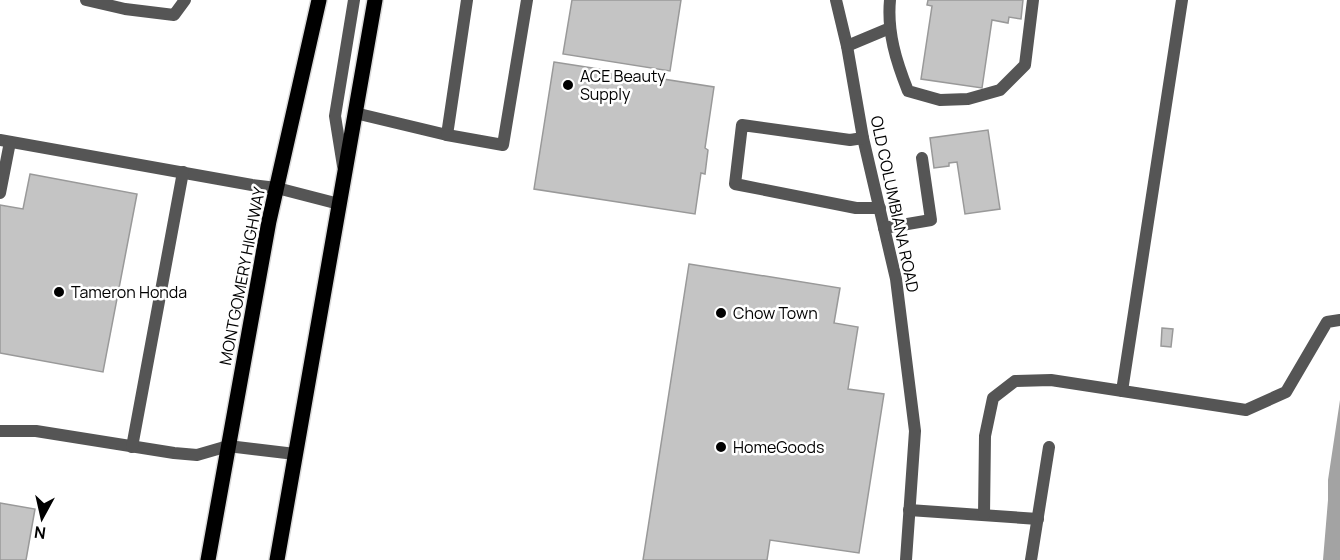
<svg xmlns="http://www.w3.org/2000/svg" width="1340" height="560" viewBox="0 0 1340 560" font-family="Manrope,sans-serif">
<style>
.water{fill:#a3a3a3}
.building{fill:#c4c4c4;stroke:#999;stroke-width:1.5}
.lines{fill:none;stroke-linecap:round;stroke-linejoin:round}
.primary-casing{stroke:#dbdbdb;stroke-width:18}
.lane{stroke:#555;stroke-width:12}
.primary{stroke:#000;stroke-width:15}
.poi-dot{fill:#000;stroke:#fff;stroke-width:2}
.labels{text-anchor:middle;stroke-width:5;stroke-linejoin:round;paint-order:stroke}
.poi-label{font-size:16px;fill:#000;stroke:#fff;text-anchor:start}
.street-label{font-size:16px;fill:#000;stroke:#fff}
</style>
<rect width="100%" height="100%" fill="#fff"/>
<path class="water" d="M1340 400V560H1323L1328 500V480Z"/>
<g class="building">
<path d="M572 0H681L670 71 563 54Z"/>
<path d="M928 0H1023L1021 19 1009 17 1008 23 992 20 982 88 921 79 932 6 927 5Z"/>
<path d="M554 62 714 87 705 148 708 150 705 174 701 173 695 214 534 189Z"/>
<path d="M988 130 1000 209 965 214 957 162 949 163V166L934 168 930 138Z"/>
<path d="M30 174 137 194 103 372 0 353V205L23 209Z"/>
<path d="M689 264 840 288 834 323 858 327 848 389 884 394 859 553 770 540 767 560H643Z"/>
<path d="M1162 328 1173 329 1171 347 1161 346Z"/>
<path d="M0 503 35 509 26 560H0Z"/>
</g>
<g class="lines">
<defs>
<g id="primary">
<path d="M208 560 269 221 319 0"/>
<path d="M277 560 375 0"/>
</g>
</defs>
<use href="#primary" class="primary-casing"/>
<g class="lane">
<path d="M86 0 125 9 174 15 185 0"/>
<path d="M836 0 847 46 863 138 896 279 915 431 906 560"/>
<path d="M890 0C887 32 896 61 908 91L940 100 968 99 1000 90 1025 65 1033 0"/>
<path d="M847 46 890 28"/>
<path d="M355 113 447 135 467 0"/>
<path d="M447 135 503 145 527 0"/>
<path d="M863 138 850 140 742 125 735 184 856 208H880"/>
<path d="M0 140 252 185 277 188 339 204"/>
<path d="M343 166 335 116 354 0"/>
<path d="M0 193 10 142"/>
<path d="M884 228 931 220 922 158"/>
<path d="M1122 391 1182 0"/>
<path d="M0 431H36L174 453 197 455 228 446 295 454"/>
<path d="M132 447 183 172"/>
<path d="M909 510 1038 519"/>
<path d="M984 515 985 436 993 398 1015 381 1051 380 1246 410 1286 392 1327 322 1340 320"/>
<path d="M1031 560 1049 447"/>
</g>
<use href="#primary" class="primary"/>
</g>
<g class="poi-dot">
<circle cx="568" cy="85" r="6"/>
<circle cx="59" cy="292" r="6"/>
<circle cx="721" cy="313" r="6"/>
<circle cx="721" cy="447" r="6"/>
</g>
<g class="labels">
<g class="poi-label">
<text x="580" y="82">ACE Beauty<tspan x="580" dy="18">Supply</tspan></text>
<text x="71" y="298">Tameron Honda</text>
<text x="733" y="319">Chow Town</text>
<text x="733" y="453">HomeGoods</text>
</g>
<g class="street-label">
<text transform="translate(895 204) rotate(78)" y="6">OLD COLUMBIANA ROAD</text>
<text transform="translate(242 276) rotate(-79)" y="6">MONTGOMERY HIGHWAY</text>
</g>
</g>
<g transform="translate(42 518) rotate(188)" stroke="#ffffff" stroke-width="4.5" paint-order="stroke">
<path d="M0-4.5L10 22L0 15L-10 22Z" fill="#000000"/>
<text y="-9" font-size="16" font-weight="bold" text-anchor="middle" fill="#000000">N</text>
</g>
</svg>
